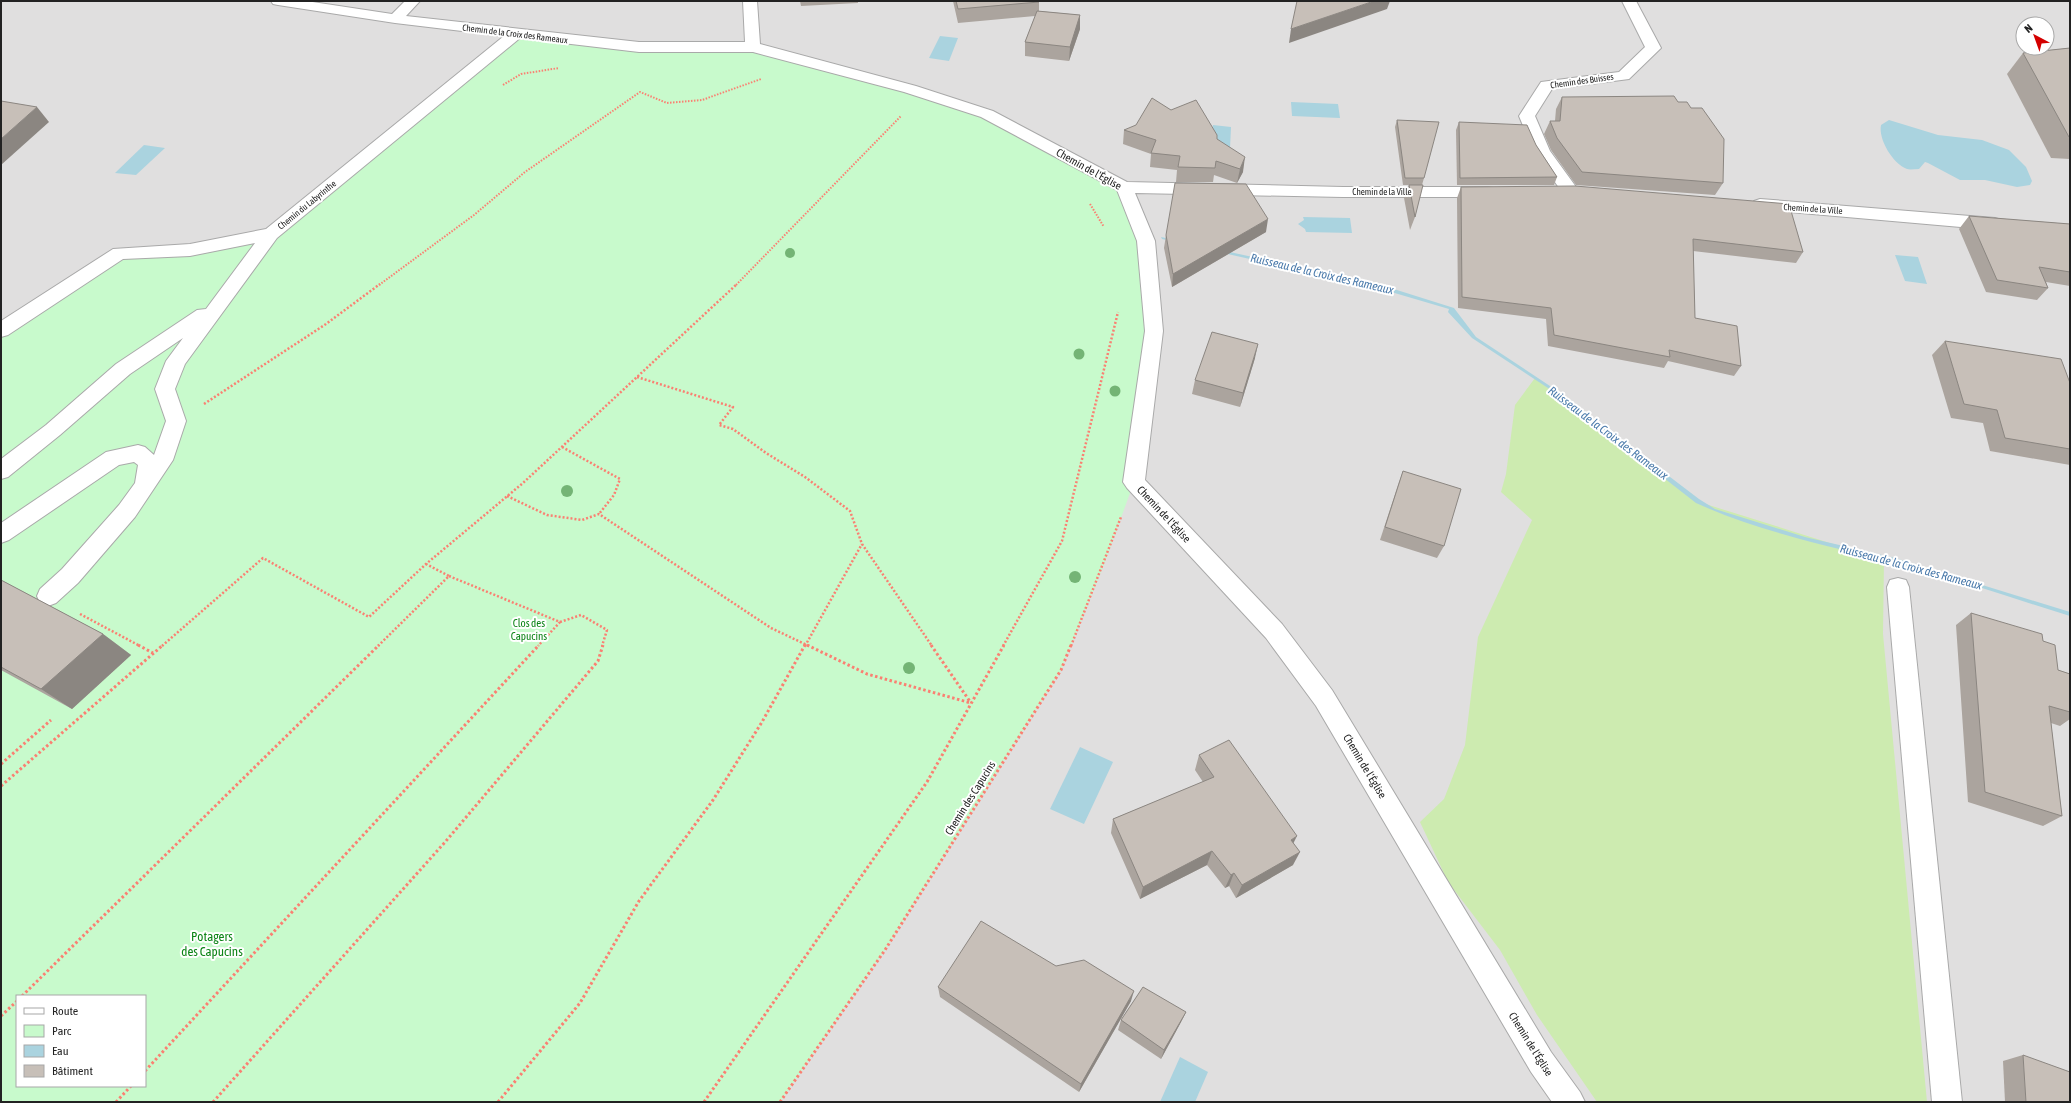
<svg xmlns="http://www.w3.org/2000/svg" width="2071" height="1103" viewBox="0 0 2071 1103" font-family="'Asap Condensed',sans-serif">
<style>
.residential{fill:#e0dfdf;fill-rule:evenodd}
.grass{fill:#cdebb0}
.park{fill:#c8facc;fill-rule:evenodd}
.water{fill:#aad3df}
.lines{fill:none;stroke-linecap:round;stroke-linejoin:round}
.minor-casing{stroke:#a9a9a9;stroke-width:2}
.path-far2{stroke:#fa8072;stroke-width:2;stroke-dasharray:1.5 1.5;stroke-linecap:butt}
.path-far1{stroke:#fa8072;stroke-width:2.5;stroke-dasharray:2 2;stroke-linecap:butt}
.path{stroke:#fa8072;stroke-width:3;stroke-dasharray:2.5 2.5;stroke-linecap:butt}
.minor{fill:#fff;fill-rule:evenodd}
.tree{fill:#74b475}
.wall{fill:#aba49e}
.shaded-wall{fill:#8b8681}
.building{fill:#c7bfb8;stroke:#8b8681}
.labels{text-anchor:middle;stroke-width:4;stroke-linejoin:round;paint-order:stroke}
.far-street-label{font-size:9px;fill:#222;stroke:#fff}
.street-label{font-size:11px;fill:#222;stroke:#fff}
.park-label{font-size:11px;fill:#0c8416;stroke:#fff}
.water-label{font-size:12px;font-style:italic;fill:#4a7aab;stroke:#fff}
.near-park-label{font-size:13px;fill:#0c8416;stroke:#fff}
</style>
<rect width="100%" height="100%" fill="#f2efe9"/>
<path class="residential" d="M1 1H2070V1102H1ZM2023 24H2047V48H2023ZM17 996H145V1086H17Z"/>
<path class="grass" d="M1535 378 1696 501 1884 560 1883 634 1927 1102H1597L1537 1015 1500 950 1448 882 1420 822 1444 799 1465 745 1478 637 1532 520 1501 492 1506 474 1515 405Z"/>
<path class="park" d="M515 35 639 47H753L987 114 1124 187 1146 241 1154 331 1134 482 1105 562 1061 670 885 950 780 1102H1V330L119 253 190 250 271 234ZM17 996H145V1086H17Z"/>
<g class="water">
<path d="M940 36 958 38 949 61 929 58Z"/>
<path d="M1291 102 1338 104 1340 118 1292 116Z"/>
<path d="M1889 120 1938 135 1982 140 2009 150 2026 167 2032 181 2030 185 2017 187 1985 180H1960L1928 163 1925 162 1919 169C1915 169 1910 170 1907 169 1893 164 1878 139 1881 125Z"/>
<path d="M1213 125 1231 127 1230 149 1209 148Z"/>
<path d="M144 145 165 148 136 175 115 173Z"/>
<path d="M1303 217 1350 218 1352 233 1306 232 1305 229 1298 224 1304 220Z"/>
<path d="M1161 237 1381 285 1454 308 1476 337 1553 388 1699 499 1715 509 1805 537 1895 558 2070 612V616C2017 600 1964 581 1911 567 1839 548 1764 534 1696 503L1551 390 1472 338 1448 312 1449 309 1381 289 1162 239Z"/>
<path d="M1895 255 1918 257 1927 284 1905 281Z"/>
<path d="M1080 747 1113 762 1084 824 1050 809Z"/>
<path d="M1180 1057 1208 1072 1195 1102H1160Z"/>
</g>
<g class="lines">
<defs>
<g id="minor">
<path d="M271 1H306L392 14 405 1H420L406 16 639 42H745L743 1H757L760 44 916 86 993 111 1127 182 1343 187H1488L1494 188 1497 192 1494 196 1488 197H1343L1135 193 1155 241 1163 331 1145 480 1282 624 1332 690 1551 1052 1580 1092 1585 1102H1552L1531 1072 1316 706 1266 638 1127 488 1123 482 1145 331 1137 241 1117 190 981 117 904 92 753 52H639L520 38 277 238 185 364 175 389 186 421 173 460 135 517 78 583 56 603 48 606 40 603 37 596 40 589 62 569 119 505 135 483 138 465 134 462 119 465 9 540 1 543V523L106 452 138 445 145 447 154 455 166 421 155 389 166 361 183 338 130 374 60 435 8 477 1 479V459L46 425 116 364 197 310 206 309 255 243 190 256 123 259 8 335 1 337V321L113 249 190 244 266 229 504 36 395 23 278 5 273 4Z"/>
<path d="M1622 1H1636L1661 48 1629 79 1552 89 1535 116 1550 151 1579 191 1576 195 1570 196 1564 195 1534 152 1519 116 1541 82 1619 72 1645 47Z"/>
<path d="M1760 199 1995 218 2001 220 2004 224 2001 228 1995 230 1754 209 1751 205 1754 201Z"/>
<path d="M1898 578 1906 580 1909 587 1962 1102H1932L1887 587 1890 580Z"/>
</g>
</defs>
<use href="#minor" class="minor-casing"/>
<g class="path-far2">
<path d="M503 85 521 74 559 68"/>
<path d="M1090 204 1104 227"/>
<path d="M379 285 474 215 525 172 640 92 667 103 702 100 761 79"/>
<path d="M736 285 901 116"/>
</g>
<g class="path-far1">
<path d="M637 377 733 407 719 425 733 429 766 453 805 477 850 511 862 544 932 646"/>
<path d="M204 404 326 324 380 284"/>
<path d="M562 447 620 479 614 495 599 514"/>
<path d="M507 496 547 515 582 520 599 514 771 628 809 646"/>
<path d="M449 576 560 622 538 646"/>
<path d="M80 614 140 646"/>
<path d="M560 622 581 615 607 630 602 646"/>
<path d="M162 646 263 558 369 617 426 564 523 483 737 284"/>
<path d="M378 646 449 576 426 564"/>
<path d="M805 646 862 544"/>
<path d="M1003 646 1062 541 1118 312"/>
<path d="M1071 646 1121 517"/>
</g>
<g class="path">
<path d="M138 645 153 653"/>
<path d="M807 645 867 674 971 703"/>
<path d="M931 645 971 703"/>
<path d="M1 764 51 720"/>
<path d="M1 786 163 645"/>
<path d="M22 996 379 645"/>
<path d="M1 1016 17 1001"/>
<path d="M145 1071 539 645"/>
<path d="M116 1102 131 1086"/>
<path d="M213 1102 446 841 598 661 603 645"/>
<path d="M498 1102 580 1003 639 901 713 800 762 722 805 645"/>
<path d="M704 1102 927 782 1004 645"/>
<path d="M780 1102 885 950 1061 670 1071 645"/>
</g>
<use href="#minor" class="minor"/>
</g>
<g class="tree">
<circle cx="790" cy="253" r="5"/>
<circle cx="1079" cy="354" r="5.5"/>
<circle cx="1115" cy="391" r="5.5"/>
<circle cx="567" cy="491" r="6"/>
<circle cx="1075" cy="577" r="6"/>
<circle cx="909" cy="668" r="6"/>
</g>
<g class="wall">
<path d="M800 1H858V3L801 6Z"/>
<path d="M953 1H1039V11L1080 15V29L1069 61 1025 56V42L1035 16 958 23Z"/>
<path d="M2070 48V159L2051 158 2007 74 2023 53Z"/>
<path d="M1562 97 1723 183 1715 195 1576 185 1551 150 1544 134 1550 121H1555L1556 109Z"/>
<path d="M1397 120 1424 178 1422 185 1415 217 1410 230 1404 198 1409 185H1403L1395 127Z"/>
<path d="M1459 122 1536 145 1557 177 1554 185H1457L1456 130Z"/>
<path d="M1124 130 1217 139 1243 172 1237 183 1214 175 1213 182H1176L1177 170 1150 167 1151 154 1123 144Z"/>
<path d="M1461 187 1803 252 1796 263 1693 251 1695 318 1741 366 1734 376 1668 361 1664 368 1548 346 1546 319 1458 308 1457 198Z"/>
<path d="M1969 216 2070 224V286L2046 282 2048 288 2037 300 1986 292 1959 229Z"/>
<path d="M1266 232 1172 287 1164 248 1166 235Z"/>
<path d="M1945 341 2070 383V465L1990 451 1983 423 1951 418 1932 355Z"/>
<path d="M1255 358 1240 407 1192 394 1195 380Z"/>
<path d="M1403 471 1444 546 1437 558 1380 540 1398 485Z"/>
<path d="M1 580 103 634 131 655 72 709 1 670Z"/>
<path d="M1971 613 2043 641 2058 670 2070 674V719L2060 726 2051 723 2062 816 2043 826 1968 802 1956 625Z"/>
<path d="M1199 755 1293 842V865L1236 898 1229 886 1225 888 1207 865 1140 899 1111 833 1113 819 1203 782 1195 770Z"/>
<path d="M938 987 1131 1001 1079 1092 940 997Z"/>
<path d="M1186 1012 1181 1022 1161 1059 1118 1030 1121 1020Z"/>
<path d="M2023 1055 2070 1102H2005L2003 1061Z"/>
</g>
<g class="shaded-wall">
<path d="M1374 1H1390L1387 9 1289 43 1291 29Z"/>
<path d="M1080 15V29L1069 61 1070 47Z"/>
<path d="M37 107 49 122 1 165V139Z"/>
<path d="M1245 157 1243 172 1237 183 1240 169Z"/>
<path d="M1268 219 1266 232 1172 287 1173 274Z"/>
<path d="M1258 344 1255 358 1240 407 1243 393Z"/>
<path d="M103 634 131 655 72 709 41 689Z"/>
<path d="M1297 836 1290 850 1291 840Z"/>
<path d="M1212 851 1207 865 1140 899 1143 887Z"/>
<path d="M1300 852 1293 865 1236 898 1242 885Z"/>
<path d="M1234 873 1229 886 1225 888 1231 875Z"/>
<path d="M1134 991 1131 1001 1079 1092 1081 1084Z"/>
<path d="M1186 1012 1181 1022 1161 1059 1164 1050Z"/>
</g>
<g class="building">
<path d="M956 1H1039V2L958 9Z"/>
<path d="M1297 1H1374L1291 29Z"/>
<path d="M1037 11 1080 15 1070 47 1025 42Z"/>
<path d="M2070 48V137H2069L2023 53Z"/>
<path d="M1674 96 1678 102H1687L1691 108H1702L1724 139 1723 183 1582 172 1557 138 1550 121H1560L1562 97Z"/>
<path d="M1152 98 1171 110 1196 100 1217 135V139L1245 157 1240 169 1216 161 1215 168 1178 167 1180 156 1151 153 1156 140 1124 130 1136 125Z"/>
<path d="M1 101 37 107 1 139Z"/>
<path d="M1397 120 1439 122 1424 178H1405Z"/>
<path d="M1459 122 1527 125 1536 145 1557 177 1460 178Z"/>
<path d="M1175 183 1246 184 1268 219 1173 274 1166 235Z"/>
<path d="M1409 185H1423L1415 217Z"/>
<path d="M1575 186 1789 204 1803 252 1693 239 1695 318 1737 326 1741 366 1669 350 1670 357 1554 335 1551 308 1462 297 1461 187Z"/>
<path d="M1969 216 2070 224V272L2039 267 2048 288 1997 280Z"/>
<path d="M1212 332 1258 344 1243 393 1195 380Z"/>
<path d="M1945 341 2061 359 2070 383V449L2005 438 1997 410 1964 404Z"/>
<path d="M1403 471 1461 489 1444 546 1385 527Z"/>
<path d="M1 580 103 634 41 689 1 667Z"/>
<path d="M1971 613 2042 634 2043 641 2055 645 2058 670 2070 674V712L2049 706 2062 816 1985 792Z"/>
<path d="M1229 740 1297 836 1291 840 1300 852 1242 885 1234 873 1231 875 1212 851 1143 887 1113 819 1214 777 1199 755Z"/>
<path d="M981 921 1056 966 1084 960 1134 991 1081 1084 938 987Z"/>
<path d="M1143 987 1186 1012 1164 1050 1121 1020Z"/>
<path d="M2023 1055 2070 1072V1102H2026Z"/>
</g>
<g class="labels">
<g class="far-street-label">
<text transform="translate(515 34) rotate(7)" y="3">Chemin de la Croix des Rameaux</text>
<text transform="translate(1582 81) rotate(-8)" y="3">Chemin des Buisses</text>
<text x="1382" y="195">Chemin de la Ville</text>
<text transform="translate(307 205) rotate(-39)" y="3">Chemin du Labyrinthe</text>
<text transform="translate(1813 209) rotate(4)" y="3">Chemin de la Ville</text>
</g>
<g class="street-label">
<text transform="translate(1089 169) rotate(29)" y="4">Chemin de l'Église</text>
<text transform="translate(1164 514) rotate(47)" y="4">Chemin de l'Église</text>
<text transform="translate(1365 766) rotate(59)" y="4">Chemin de l'Église</text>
<text transform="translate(970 798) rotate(-58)" y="4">Chemin des Capucins</text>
<text transform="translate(1531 1044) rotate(58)" y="4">Chemin de l'Église</text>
</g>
<g class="park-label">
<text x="529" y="627">Clos des<tspan x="529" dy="13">Capucins</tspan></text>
</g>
<g class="water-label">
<text transform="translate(1322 274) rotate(13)" y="4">Ruisseau de la Croix des Rameaux</text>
<text transform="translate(1608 433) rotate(37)" y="4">Ruisseau de la Croix des Rameaux</text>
<text transform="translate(1911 567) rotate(15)" y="4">Ruisseau de la Croix des Rameaux</text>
</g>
<g class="near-park-label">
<text x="212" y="941">Potagers<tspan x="212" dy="15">des Capucins</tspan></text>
</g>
</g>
<rect width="2071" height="1103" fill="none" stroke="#222222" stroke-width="4"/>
<rect x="16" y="995" width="130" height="92" fill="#ffffff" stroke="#a7a7a7"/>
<rect x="24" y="1008" width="20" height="6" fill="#ffffff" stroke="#a7a7a7"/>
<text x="52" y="1015" font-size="12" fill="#222222">Route</text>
<rect x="24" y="1025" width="20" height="12" fill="#c8facc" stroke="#a7a7a7"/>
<text x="52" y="1035" font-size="12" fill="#222222">Parc</text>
<rect x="24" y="1045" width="20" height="12" fill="#aad3df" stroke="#a7a7a7"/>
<text x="52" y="1055" font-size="12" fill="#222222">Eau</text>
<rect x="24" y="1065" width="20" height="12" fill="#c7bfb8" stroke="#a7a7a7"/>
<text x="52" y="1075" font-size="12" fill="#222222">Bâtiment</text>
<g transform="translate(2035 36) rotate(319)"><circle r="19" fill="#ffffff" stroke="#a7a7a7"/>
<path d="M0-3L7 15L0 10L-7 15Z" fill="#d40000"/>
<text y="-6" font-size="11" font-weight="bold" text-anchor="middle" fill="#222222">N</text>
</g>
</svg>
